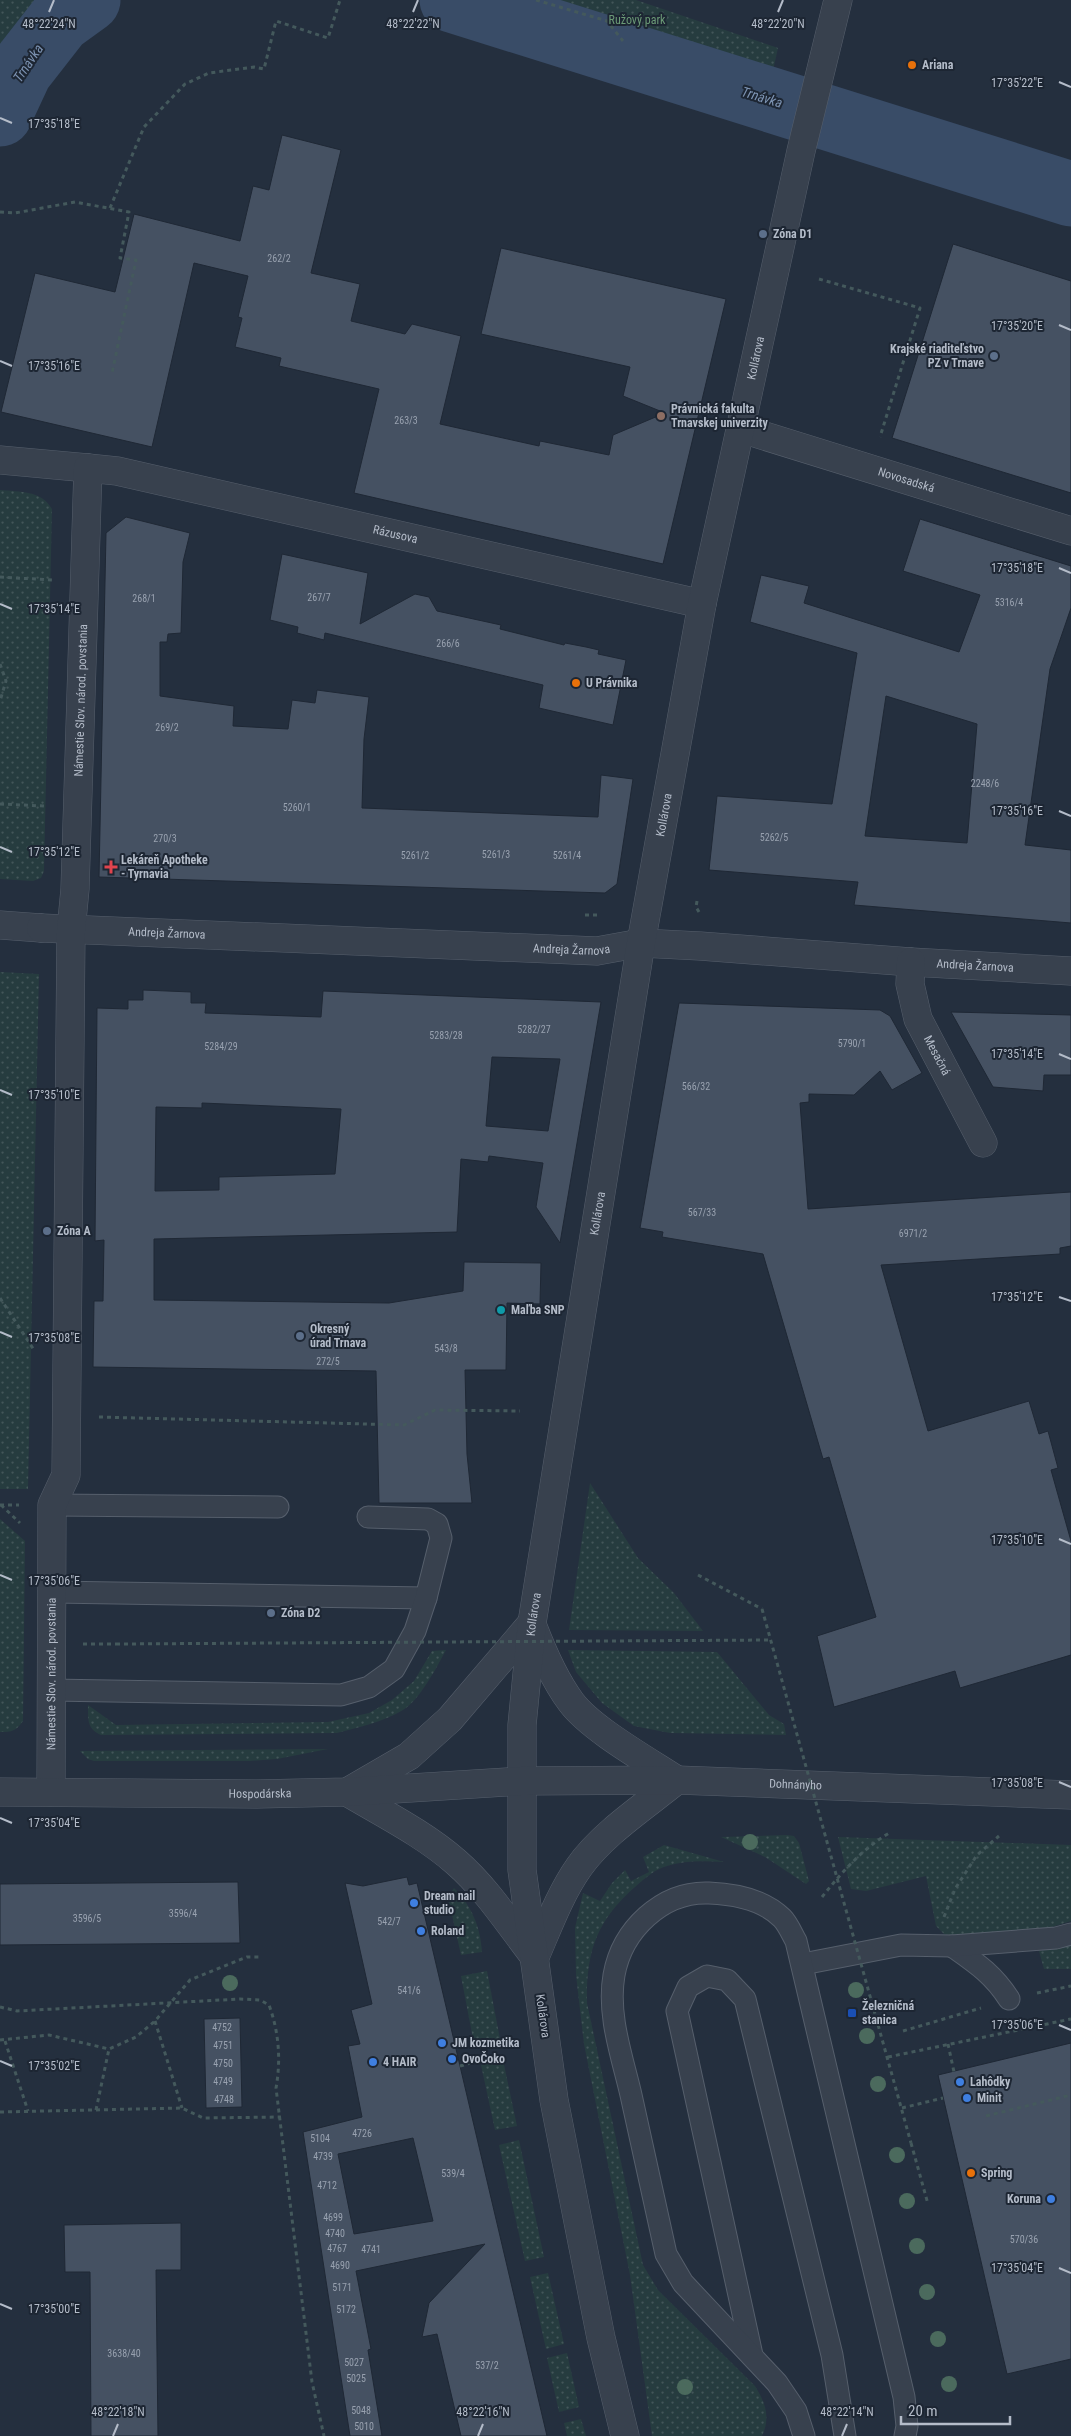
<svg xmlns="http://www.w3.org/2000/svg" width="1071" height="2436" viewBox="0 0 1071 2436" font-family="'Roboto Condensed',sans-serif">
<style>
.green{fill:url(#green-dots)}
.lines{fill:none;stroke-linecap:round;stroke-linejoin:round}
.river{stroke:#394c67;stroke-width:65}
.building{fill:#455162;stroke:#1f2835;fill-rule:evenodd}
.service-casing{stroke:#565f6c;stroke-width:23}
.pedestrian-casing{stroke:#565f6c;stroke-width:29}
.minor-casing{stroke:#565f6c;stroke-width:29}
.tertiary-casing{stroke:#565f6c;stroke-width:29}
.path{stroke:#44595c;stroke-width:3;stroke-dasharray:4 4;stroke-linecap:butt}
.service{stroke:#38414e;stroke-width:21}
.pedestrian{stroke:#38414e;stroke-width:28}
.minor{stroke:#38414e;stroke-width:28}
.tertiary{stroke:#38414e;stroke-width:28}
.path-bridge{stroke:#44595c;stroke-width:3;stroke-dasharray:4 4;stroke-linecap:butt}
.tree{fill:#4b6a5d}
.ticks{fill:none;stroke:#b4bcc9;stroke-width:2}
.food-dot{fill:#e8710a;stroke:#1d2633;stroke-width:2}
.service-dot{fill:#5c6f8a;stroke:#1d2633;stroke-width:2}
.education-dot{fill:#8d6e63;stroke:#1d2633;stroke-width:2}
.health-dot{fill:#e0444e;stroke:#1d2633;stroke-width:2}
.culture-dot{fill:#0f9aa8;stroke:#1d2633;stroke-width:2}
.shop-dot{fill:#3f7fe0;stroke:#1d2633;stroke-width:2}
.transit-dot{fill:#1a4fb4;stroke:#1d2633;stroke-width:2}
.labels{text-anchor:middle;stroke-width:4;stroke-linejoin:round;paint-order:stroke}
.number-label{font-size:10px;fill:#98a1af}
.park-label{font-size:12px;fill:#6b9a76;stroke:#1d2633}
.poi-label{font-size:12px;font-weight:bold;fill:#b4bcc9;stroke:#1d2633;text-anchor:start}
.street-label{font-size:12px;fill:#b4bcc9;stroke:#1d2633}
.water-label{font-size:14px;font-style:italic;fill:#7c92b1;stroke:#1d2633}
.ticks-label{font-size:12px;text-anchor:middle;fill:#b4bcc9;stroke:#1d2633;stroke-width:4;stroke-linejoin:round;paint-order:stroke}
</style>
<defs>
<pattern id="green-dots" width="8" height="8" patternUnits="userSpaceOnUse" patternTransform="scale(1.25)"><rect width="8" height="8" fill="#263c3f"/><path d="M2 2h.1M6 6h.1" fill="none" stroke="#435659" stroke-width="1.8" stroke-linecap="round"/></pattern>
</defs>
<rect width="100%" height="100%" fill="#242f3e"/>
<g class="green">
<path d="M0 0H41L0 46Z"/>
<path d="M514 0H636L778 48 770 84Z"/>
<path d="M0 490C20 492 41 490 52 509L44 871 41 878 33 881 0 879Z"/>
<path d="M0 972 39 974 28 1489H0Z"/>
<path d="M590 1483 638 1558 674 1593 703 1631 569 1630Z"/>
<path d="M0 1519 25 1541 23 1721C16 1731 12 1732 0 1732Z"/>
<path d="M446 1650C437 1667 419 1701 403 1710 383 1722 360 1727 337 1733L101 1735C87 1729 88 1720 88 1705L116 1725 328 1722 369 1713 392 1700 414 1681 432 1651Z"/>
<path d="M568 1650 717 1652 769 1715 784 1724 786 1735 670 1733 634 1726 602 1703 576 1672Z"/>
<path d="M328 1749 277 1759 250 1761H94L88 1759 80 1751Z"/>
<path d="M787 1835 794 1836 799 1843 809 1881 806 1884 765 1857 721 1837Z"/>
<path d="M838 1837 1071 1845V1921L1049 1928 954 1937 944 1934 936 1926 926 1876 866 1891 851 1889Z"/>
<path d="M664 1845 724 1862C704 1861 686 1860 667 1866 655 1869 644 1879 635 1887 596 1921 586 1953 587 2003L643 2265 658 2290 755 2386C765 2402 771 2417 762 2436H652L630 2275 584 2044 576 1975 575 1928 583 1893 600 1901 612 1883 625 1870 631 1881 649 1872 643 1857Z"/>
<path d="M454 1888C472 1907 480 1926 482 1952L461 1955 448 1897Z"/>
<path d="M1071 1945V1969H1044L1039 1951Z"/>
<path d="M487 1971 500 2039 474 2044 461 1976Z"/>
<path d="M503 2060 517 2126 495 2130 481 2065Z"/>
<path d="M519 2140 544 2257 525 2261 499 2145Z"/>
<path d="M548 2273 564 2344 546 2349 530 2277Z"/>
<path d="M567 2353 579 2407 559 2412 547 2358Z"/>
<path d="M581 2419 586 2436H567L564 2423Z"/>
</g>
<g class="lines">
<g class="river">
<path d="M452 0 1071 194"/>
<path d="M0 114 20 71 59 21 88 0"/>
</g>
</g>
<g class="building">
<path d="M282 135 341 150 311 273 360 284 351 321 405 334 412 324 461 336 440 424 539 446 540 441 609 455 613 435 665 413 623 396 630 367 481 334 501 248 726 299 663 564 354 493 379 389 279 366 281 358 235 347 242 318 238 317 248 276 194 263 152 447 1 412 35 273 115 292 134 214 240 241 253 186 269 190Z"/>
<path d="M953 244 1071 281V493L892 438Z"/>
<path d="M126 517 190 533 183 562 181 633 168 634 167 642H160V696L234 706 233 726 288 729 292 700 315 703 317 690 369 697 364 739 362 808 598 817 601 775 633 779 617 884 605 893 99 877 106 533Z"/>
<path d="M920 519 1071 566V608L1050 669 1025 845 1071 850V923L854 905 858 882 709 870 717 796 832 804 857 653 750 622 761 575 809 586 804 603 959 652 980 595 903 571ZM886 696 977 724 967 843 865 836Z"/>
<path d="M282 554 368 573 360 624 415 594 429 597 437 611 501 625 500 629 564 645 565 643 586 647 599 650 598 654 626 660 613 725 539 708 543 685 325 633 324 640 297 633 298 627 270 620Z"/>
<path d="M143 990 191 992V1003H206L205 1013 321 1017 323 991 601 1002 560 1243 536 1207 543 1163 489 1156 488 1162 461 1159 457 1232 154 1239V1300L389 1303 463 1291 464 1262 541 1263 540 1304 507 1303 506 1370H465L467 1454 472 1503H379L376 1371 93 1367 94 1301H103L104 1240 95 1241 97 1008 128 1009V1000H143ZM492 1057 560 1059 548 1131 486 1126ZM202 1103 341 1109 335 1174 219 1177V1190L155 1191 156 1107 202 1108Z"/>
<path d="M679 1003 880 1010 890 1016 922 1073 892 1090 880 1071 854 1095 809 1094V1102L800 1103 808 1209 1071 1192V1246L1060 1248V1254L881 1265 928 1431 1029 1401 1039 1434 1048 1431 1058 1468 1051 1470 1071 1541V1655L960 1688 955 1671 834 1707 817 1636 876 1617 829 1457 823 1459 763 1254 662 1237 663 1232 640 1228Z"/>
<path d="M951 1012 1071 1015V1075H1044L1043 1091 993 1087Z"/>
<path d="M407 1877 409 1885 417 1883 547 2436H461L437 2334 422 2337 429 2303 485 2244 356 2271 371 2349 368 2350 382 2436H350L303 2132 362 2117 348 2046 360 2044 351 2010 372 2004 345 1883 363 1886ZM413 2138 433 2221 354 2234 338 2154Z"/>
<path d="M238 1882 240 1943 0 1945V1884Z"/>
<path d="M240 2018 242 2107 206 2108 204 2019Z"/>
<path d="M1071 2043V2359L1007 2374 938 2075Z"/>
<path d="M181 2223V2270H156L158 2436H91L90 2272H65L64 2225Z"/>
</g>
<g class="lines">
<defs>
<g id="service">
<path d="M52 1505 278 1507"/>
<path d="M53 1592 426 1598"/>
<path d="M51 1690 341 1695 369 1687 394 1669 415 1631 426 1598 441 1538 437 1524 428 1519 368 1517"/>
<path d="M952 1946C976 1963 993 1974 1009 1999"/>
<path d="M803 1964 901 1945 952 1946 1056 1938 1071 1934"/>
<path d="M752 2355 677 2011 688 1987 707 1976 727 1980 745 1999 832 2355 845 2436"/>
<path d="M804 2436 796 2411 777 2383 683 2283 666 2254C654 2201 643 2148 631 2095 622 2056 607 2015 614 1975 622 1930 662 1891 709 1893 734 1894 763 1899 782 1918 788 1924 792 1934 796 1941L904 2397 907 2426 905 2436"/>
</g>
<g id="pedestrian">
<path d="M0 460 88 468"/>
<path d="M0 925 41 928"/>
</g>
<g id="minor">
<path id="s1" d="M742 429 1071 531"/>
<path id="s2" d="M41 928 597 951 641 943 700 946 911 962 1071 971"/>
<path id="s3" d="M911 962 910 984 918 1019 983 1143"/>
<path d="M532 1623 450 1719 409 1756 347 1792C384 1814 424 1834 456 1862 487 1889 509 1924 534 1956"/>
<path d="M533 1627C543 1653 554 1679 571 1702 591 1729 648 1761 677 1780 645 1806 602 1834 579 1867 560 1894 548 1927 535 1957"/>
<path id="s4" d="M51 1792 52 1505 66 1475 71 931 75 889 88 468 117 471 702 604"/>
<path id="s5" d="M625 2436 601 2338 554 2100 522 1870V1725L532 1623 641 943 702 604 801 151 838 0"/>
</g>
<g id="tertiary">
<path id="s6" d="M0 1792 257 1794 347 1792 521 1781 677 1780 1071 1795"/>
</g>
</defs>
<use href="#service" class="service-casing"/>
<use href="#pedestrian" class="pedestrian-casing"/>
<use href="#minor" class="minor-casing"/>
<use href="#tertiary" class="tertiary-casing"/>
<g class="path">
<path d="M536 0 607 21 623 41"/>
<path d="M110 208 144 127 185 84 209 73 254 67 264 69 276 21 328 38 340 0"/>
<path d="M0 212 15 213 75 202 129 212 120 258 136 260 112 373"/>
<path d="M819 279 920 308 880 437"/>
<path d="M0 577 52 580"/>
<path d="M0 664 6 681 0 701"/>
<path d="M0 804 44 806"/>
<path d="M697 901 696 907 699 912"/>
<path d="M585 915H598"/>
<path d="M0 1298 34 1350"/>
<path d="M99 1417 404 1425 435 1410 520 1411"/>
<path d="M0 1505H19"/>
<path d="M1 1505 20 1523"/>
<path d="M698 1575 762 1609"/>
<path d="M83 1644H116"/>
<path d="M822 1897C842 1872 863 1848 891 1832"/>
<path d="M944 1917 955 1889 977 1855 999 1836"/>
<path d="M1037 1993 1071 1986"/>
<path d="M0 2007 17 2011 240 1999 260 2000 269 2005C279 2032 281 2060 276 2088L312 2382 324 2436"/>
<path d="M155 2021 182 2108"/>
<path d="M903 2031 981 2008"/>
<path d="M0 2040 49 2035 109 2049 136 2037 155 2021 190 1980 247 1957H259"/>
<path d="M5 2041 28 2111"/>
<path d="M948 2044 954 2072"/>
<path d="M888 2057 1071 2019"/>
<path d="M460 2066 471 2063"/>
<path d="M902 2108 943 2098"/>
<path d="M96 2110 109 2049"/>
<path d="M0 2112 182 2108 203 2118 281 2117"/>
<path d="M986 2116 1071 2095"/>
<path d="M911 2143 928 2204"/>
</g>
<use href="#service" class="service"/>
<use href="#pedestrian" class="pedestrian"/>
<use href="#minor" class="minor"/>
<use href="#tertiary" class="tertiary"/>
<g class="path-bridge">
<path d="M762 1609 911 2143"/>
<path d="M116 1644 770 1640"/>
</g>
</g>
<g class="tree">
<circle cx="750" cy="1842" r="8"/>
<circle cx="230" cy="1983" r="8"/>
<circle cx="856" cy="1990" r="8"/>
<circle cx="867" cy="2036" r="8"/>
<circle cx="878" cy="2084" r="8"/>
<circle cx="897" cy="2155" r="8"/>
<circle cx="907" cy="2201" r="8"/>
<circle cx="917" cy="2246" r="8"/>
<circle cx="927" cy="2292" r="8"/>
<circle cx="938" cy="2339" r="8"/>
<circle cx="949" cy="2384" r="8"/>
<circle cx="685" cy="2387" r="8"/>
</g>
<path class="ticks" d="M49 12 54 0M413 12 418 0M778 12 783 0M1059 82 1071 87M0 118 12 123M1059 325 1071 330M0 361 12 366M1059 568 1071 573M0 604 12 609M1059 811 1071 816M0 847 12 852M1059 1054 1071 1059M0 1090 12 1095M1059 1297 1071 1301M0 1332 12 1337M1059 1539 1071 1544M0 1575 12 1580M1059 1782 1071 1787M0 1818 12 1823M1059 2025 1071 2030M0 2061 12 2066M1059 2268 1071 2273M0 2304 12 2309M113 2436 118 2424M478 2436 483 2424M842 2436 847 2424"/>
<g class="food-dot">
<circle cx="912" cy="65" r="5"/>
<circle cx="576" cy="683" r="5"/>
<circle cx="971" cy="2173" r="5"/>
</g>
<g class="service-dot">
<circle cx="763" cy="234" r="5"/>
<circle cx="994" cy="356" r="5"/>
<circle cx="47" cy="1231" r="5"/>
<circle cx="300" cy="1336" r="5"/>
<circle cx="271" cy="1613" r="5"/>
</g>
<circle class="education-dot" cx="661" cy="416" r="5"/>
<path class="health-dot" d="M108.5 859.5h5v5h5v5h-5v5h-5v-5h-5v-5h5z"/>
<circle class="culture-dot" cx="501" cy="1310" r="5"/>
<g class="shop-dot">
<circle cx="414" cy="1903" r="5"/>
<circle cx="421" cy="1931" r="5"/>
<circle cx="442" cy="2043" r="5"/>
<circle cx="452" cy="2059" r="5"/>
<circle cx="373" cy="2062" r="5"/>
<circle cx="960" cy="2082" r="5"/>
<circle cx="967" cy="2098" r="5"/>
<circle cx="1051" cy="2199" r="5"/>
</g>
<rect class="transit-dot" x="847" y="2008" width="10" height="10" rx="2.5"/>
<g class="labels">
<g class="number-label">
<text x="279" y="262">262/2</text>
<text x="406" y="424">263/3</text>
<text x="319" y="601">267/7</text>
<text x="144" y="602">268/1</text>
<text x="1009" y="606">5316/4</text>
<text x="448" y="647">266/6</text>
<text x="167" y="731">269/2</text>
<text x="985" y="787">2248/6</text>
<text x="297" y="811">5260/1</text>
<text x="774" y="841">5262/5</text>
<text x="165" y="842">270/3</text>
<text x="496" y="858">5261/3</text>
<text x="415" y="859">5261/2</text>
<text x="567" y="859">5261/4</text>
<text x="534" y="1033">5282/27</text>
<text x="446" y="1039">5283/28</text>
<text x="852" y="1047">5790/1</text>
<text x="221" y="1050">5284/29</text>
<text x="696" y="1090">566/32</text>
<text x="702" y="1216">567/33</text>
<text x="913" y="1237">6971/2</text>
<text x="446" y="1352">543/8</text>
<text x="328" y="1365">272/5</text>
<text x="183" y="1917">3596/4</text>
<text x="87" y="1922">3596/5</text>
<text x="389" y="1925">542/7</text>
<text x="409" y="1994">541/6</text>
<text x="222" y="2031">4752</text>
<text x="223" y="2049">4751</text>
<text x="223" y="2067">4750</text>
<text x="223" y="2085">4749</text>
<text x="224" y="2103">4748</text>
<text x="362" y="2137">4726</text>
<text x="320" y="2142">5104</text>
<text x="323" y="2160">4739</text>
<text x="453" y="2177">539/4</text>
<text x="327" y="2189">4712</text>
<text x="333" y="2221">4699</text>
<text x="335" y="2237">4740</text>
<text x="1024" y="2243">570/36</text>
<text x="337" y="2252">4767</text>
<text x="371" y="2253">4741</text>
<text x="340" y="2269">4690</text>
<text x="342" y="2291">5171</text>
<text x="346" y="2313">5172</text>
<text x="124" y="2357">3638/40</text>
<text x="354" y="2366">5027</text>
<text x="487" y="2369">537/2</text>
<text x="356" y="2382">5025</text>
<text x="361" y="2414">5048</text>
<text x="364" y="2430">5010</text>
</g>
<g class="park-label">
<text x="637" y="24">Ružový park</text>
</g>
<g class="poi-label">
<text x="922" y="69">Ariana</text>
<text x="773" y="238">Zóna D1</text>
<text x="984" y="353" text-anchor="end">Krajské riaditeľstvo<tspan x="984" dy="14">PZ v Trnave</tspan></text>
<text x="671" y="413">Právnická fakulta<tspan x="671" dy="14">Trnavskej univerzity</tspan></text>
<text x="586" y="687">U Právnika</text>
<text x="121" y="864">Lekáreň Apotheke<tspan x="121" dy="14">- Tyrnavia</tspan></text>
<text x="57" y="1235">Zóna A</text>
<text x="511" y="1314">Maľba SNP</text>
<text x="310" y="1333">Okresný<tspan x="310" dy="14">úrad Trnava</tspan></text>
<text x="281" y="1617">Zóna D2</text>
<text x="424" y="1900">Dream nail<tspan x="424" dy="14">studio</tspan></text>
<text x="431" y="1935">Roland</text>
<text x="862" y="2010">Železničná<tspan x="862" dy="14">stanica</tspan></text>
<text x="452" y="2047">JM kozmetika</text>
<text x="462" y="2063">OvoČoko</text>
<text x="383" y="2066">4 HAIR</text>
<text x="970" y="2086">Lahôdky</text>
<text x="977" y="2102">Minit</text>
<text x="981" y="2177">Spring</text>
<text x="1041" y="2203" text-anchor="end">Koruna</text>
</g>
<g class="street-label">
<text dy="4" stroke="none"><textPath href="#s5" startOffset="2108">Kollárova</textPath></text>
<text dy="4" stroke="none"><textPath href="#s1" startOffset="172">Novosadská</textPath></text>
<text dy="4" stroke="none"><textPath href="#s4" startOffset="1642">Rázusova</textPath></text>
<text dy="4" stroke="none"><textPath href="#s4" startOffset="1095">Námestie Slov. národ. povstania</textPath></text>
<text dy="4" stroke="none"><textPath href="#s5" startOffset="1642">Kollárova</textPath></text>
<text dy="4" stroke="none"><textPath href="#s2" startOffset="126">Andreja Žarnova</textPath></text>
<text dy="4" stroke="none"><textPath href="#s2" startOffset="531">Andreja Žarnova</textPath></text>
<text dy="4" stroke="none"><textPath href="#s2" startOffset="936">Andreja Žarnova</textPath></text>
<text dy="4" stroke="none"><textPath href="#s3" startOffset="99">Mesačná</textPath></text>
<text dy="4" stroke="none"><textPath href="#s5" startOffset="1238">Kollárova</textPath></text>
<text dy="4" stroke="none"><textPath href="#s5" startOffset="832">Kollárova</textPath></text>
<text dy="4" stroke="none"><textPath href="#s4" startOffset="118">Námestie Slov. národ. povstania</textPath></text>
<text dy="4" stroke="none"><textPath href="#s6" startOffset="796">Dohnányho</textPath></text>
<text dy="4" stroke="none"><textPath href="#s6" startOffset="260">Hospodárska</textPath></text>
<text transform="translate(543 2016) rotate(82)" y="4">Kollárova</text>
</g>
<g class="water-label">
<text transform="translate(28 63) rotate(-56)" y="5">Trnávka</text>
<text transform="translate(762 97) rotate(17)" y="5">Trnávka</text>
</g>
</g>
<g class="ticks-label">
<text x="49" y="28">48°22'24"N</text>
<text x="413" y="28">48°22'22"N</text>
<text x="778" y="28">48°22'20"N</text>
<text x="1017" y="87">17°35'22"E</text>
<text x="54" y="128">17°35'18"E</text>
<text x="1017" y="330">17°35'20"E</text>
<text x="54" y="370">17°35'16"E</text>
<text x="1017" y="572">17°35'18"E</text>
<text x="54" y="613">17°35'14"E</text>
<text x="1017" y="815">17°35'16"E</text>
<text x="54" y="856">17°35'12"E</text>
<text x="1017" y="1058">17°35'14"E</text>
<text x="54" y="1099">17°35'10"E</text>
<text x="1017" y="1301">17°35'12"E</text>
<text x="54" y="1342">17°35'08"E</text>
<text x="1017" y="1544">17°35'10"E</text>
<text x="54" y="1585">17°35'06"E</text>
<text x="1017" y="1787">17°35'08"E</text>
<text x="54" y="1827">17°35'04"E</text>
<text x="1017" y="2029">17°35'06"E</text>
<text x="54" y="2070">17°35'02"E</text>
<text x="1017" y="2272">17°35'04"E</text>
<text x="54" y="2313">17°35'00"E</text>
<text x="118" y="2416">48°22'18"N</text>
<text x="483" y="2416">48°22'16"N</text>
<text x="847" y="2416">48°22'14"N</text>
</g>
<path d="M901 2416v8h109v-8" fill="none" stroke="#b4bcc9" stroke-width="2.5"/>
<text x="908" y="2416" font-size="15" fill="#b4bcc9" stroke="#1d2633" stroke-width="4" paint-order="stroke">20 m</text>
</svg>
